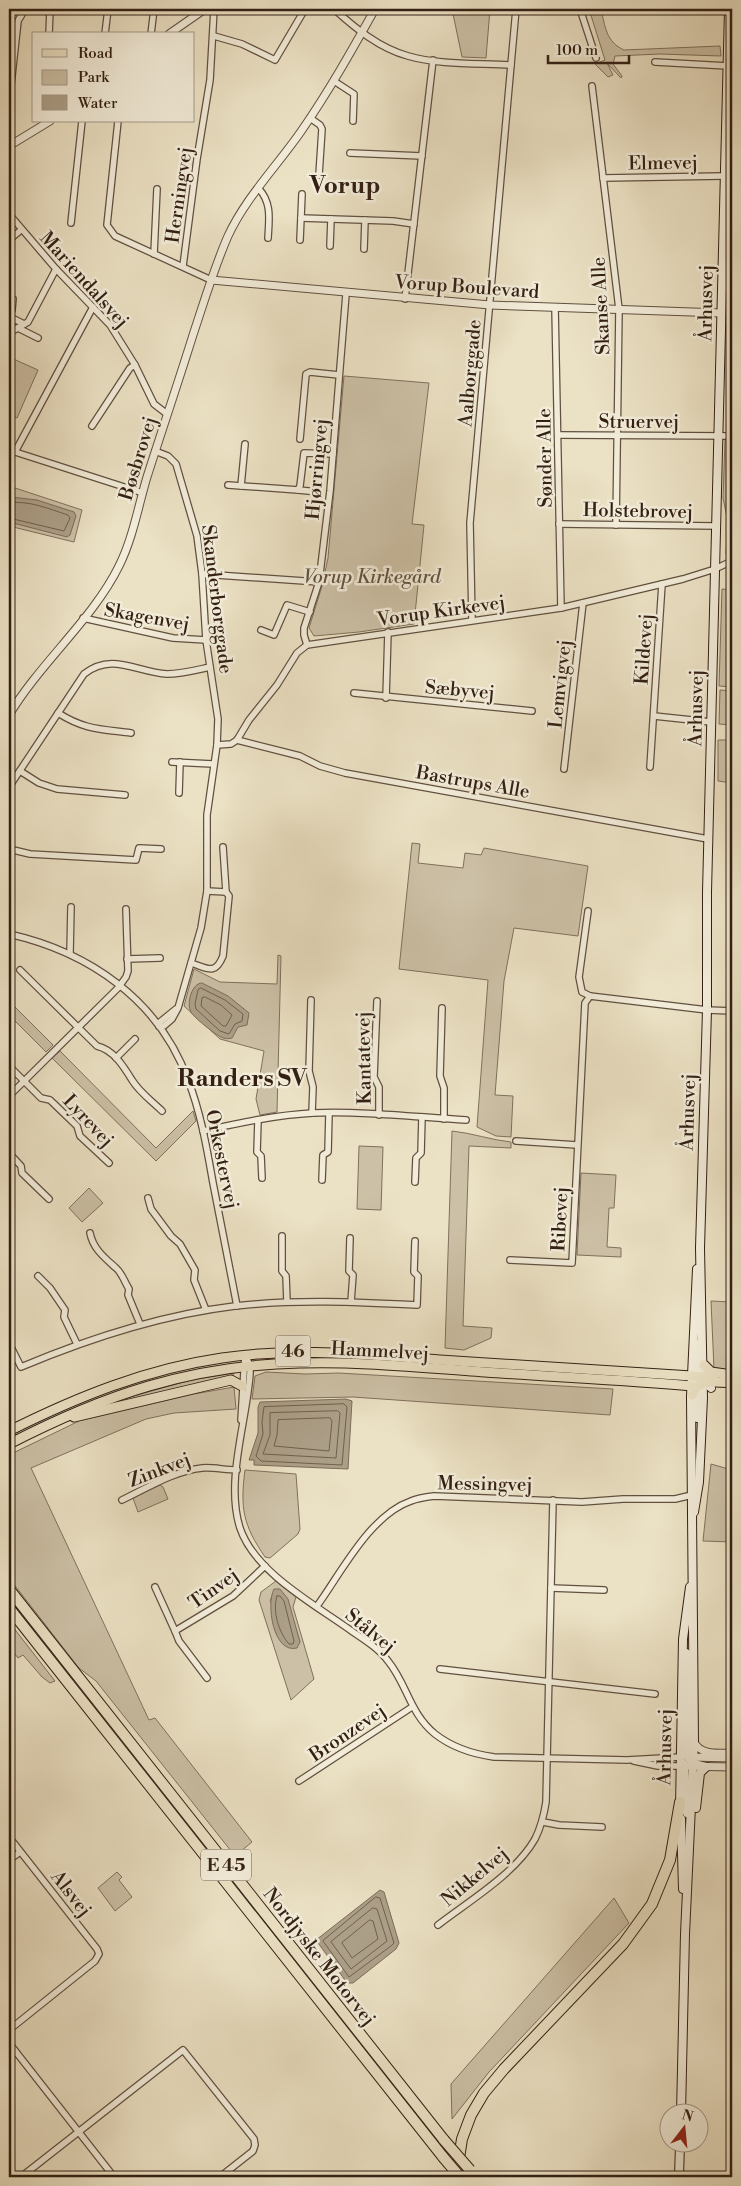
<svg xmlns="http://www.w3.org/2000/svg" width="741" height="2186" viewBox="0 0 741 2186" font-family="'Libre Bodoni',serif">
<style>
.green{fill:#ccc0a6;stroke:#80705d;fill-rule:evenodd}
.water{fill:#ac9f88;stroke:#7c6c5a}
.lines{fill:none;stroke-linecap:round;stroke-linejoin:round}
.shore{stroke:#70604e;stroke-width:1}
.minor-casing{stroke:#615040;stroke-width:8}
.tertiary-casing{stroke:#615040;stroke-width:9}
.secondary-casing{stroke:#332014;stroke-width:10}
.primary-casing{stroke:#332014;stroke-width:11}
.trunk-casing{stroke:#332014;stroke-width:11}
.motorway-casing{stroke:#332014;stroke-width:12}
.minor{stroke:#f2ecd9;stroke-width:5.5}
.tertiary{stroke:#f2ecd9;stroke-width:7}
.secondary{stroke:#f2ecd9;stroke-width:8}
.primary{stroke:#ebe1c4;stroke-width:9}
.trunk{stroke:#ebe1c4;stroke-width:9}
.motorway{stroke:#ebe1c4;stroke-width:10}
.motorway-bridge-casing{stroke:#332014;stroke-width:12;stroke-linecap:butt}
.motorway-bridge{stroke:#ebe1c4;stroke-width:10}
.labels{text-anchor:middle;stroke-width:5;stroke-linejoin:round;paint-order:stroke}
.shield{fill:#f2ecd9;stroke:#6c5d4f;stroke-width:1}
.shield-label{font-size:18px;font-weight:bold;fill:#332014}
.street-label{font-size:19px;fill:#332014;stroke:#f2ecd9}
.park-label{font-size:19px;font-style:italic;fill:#615040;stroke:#f2ecd9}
.district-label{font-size:24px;font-weight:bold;fill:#332014;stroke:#f2ecd9}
</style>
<rect width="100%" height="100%" fill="#ebe1c4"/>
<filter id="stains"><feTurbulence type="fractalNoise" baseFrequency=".004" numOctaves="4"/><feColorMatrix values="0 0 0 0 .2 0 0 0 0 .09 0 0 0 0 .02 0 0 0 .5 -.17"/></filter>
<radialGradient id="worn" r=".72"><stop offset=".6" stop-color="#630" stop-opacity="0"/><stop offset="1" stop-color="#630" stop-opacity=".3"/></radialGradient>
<g class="green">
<path d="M452 9H490L486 58 462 57Z"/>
<path d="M589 9H601C605 26 606 42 624 50L720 46 721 56 660 54 615 56 613 64 622 76 621 78 607 63 613 75 608 77 595 64 605 60Z"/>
<path d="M9 357 38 370 17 418 9 414Z"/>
<path d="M344 376 429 383 412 524 424 525 414 624 359 632 314 636 309 628 322 586 328 558Z"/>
<path d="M725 440H732V555L726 554 728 522 723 498Z"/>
<path d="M9 486 82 510 74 542 9 526Z"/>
<path d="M722 589 732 590V687L719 686Z"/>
<path d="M720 690 732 691V725L719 724Z"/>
<path d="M718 740H732V783L718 781Z"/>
<path d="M412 843 420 844 418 863 463 868 465 853 481 855 484 848 588 866 578 936 514 928 504 981 495 1095 513 1096 511 1137 496 1136 477 1127 488 980 399 969Z"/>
<path d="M278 955 281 956 277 1112 260 1115 256 1099 264 1051 220 1039 184 1006 194 969 220 982 277 984Z"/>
<path d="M9 1001 53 1045 46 1052 9 1015Z"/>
<path d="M60 1051 156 1148 193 1111 196 1121 156 1161 52 1058Z"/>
<path d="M452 1131C472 1133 491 1140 511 1142V1148L469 1146 463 1326 492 1328 491 1338 464 1350 445 1348Z"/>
<path d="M359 1146 383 1147 381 1210 357 1209Z"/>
<path d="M581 1173 616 1175 614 1208H609L607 1247 621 1248V1257L577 1255Z"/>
<path d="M89 1188 103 1203 82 1222 69 1208Z"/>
<path d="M711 1301 732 1302V1370L714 1369Z"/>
<path d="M266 1372 305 1374 339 1373 613 1389 610 1415 353 1397 252 1399 255 1376Z"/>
<path d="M234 1373 232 1377 114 1405 112 1402 191 1380Z"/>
<path d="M234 1387 236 1409 174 1413 146 1419 31 1468 149 1720 155 1718 252 1842 235 1856 96 1681 79 1668 9 1578V1455L79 1421 194 1394Z"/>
<path d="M711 1464 732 1470V1542L703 1541Z"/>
<path d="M245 1470 296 1474 300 1529 298 1534 270 1558 265 1557C243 1525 240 1508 245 1470Z"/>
<path d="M160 1485 163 1487 168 1499 138 1512 133 1498Z"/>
<path d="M276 1581 296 1597 293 1607 314 1679 291 1700 259 1600 261 1592ZM275 1589 295 1626 300 1642 270 1601Z"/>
<path d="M9 1622 55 1681 50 1683 42 1677 23 1655 18 1658 9 1646Z"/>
<path d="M117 1872 122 1877 119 1880 132 1897 115 1911 98 1888Z"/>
<path d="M614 1898 629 1923 489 2072 452 2119 451 2084Z"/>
</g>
<g class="water">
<path d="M11 497 37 500 74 512 76 516 70 535 67 537 9 522V503Z"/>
<path d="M202 983 228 996 249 1013 247 1025 238 1027 232 1038C228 1039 225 1039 221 1037 216 1035 193 1017 191 1012 186 1003 192 983 202 983Z"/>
<path d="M346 1399 352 1401 348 1469 254 1465V1460H249L258 1433V1407L260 1402Z"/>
<path d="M274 1589H280L288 1599 300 1642 297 1648C273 1654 266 1604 274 1589Z"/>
<path d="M380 1890 384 1892 399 1943 396 1949 353 1983H347L316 1940Z"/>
</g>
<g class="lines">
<g class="shore">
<path d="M9 503C29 500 49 509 68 515L70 518 64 531 9 518"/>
<path d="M201 988 225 1000 243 1014 242 1021 235 1024 229 1034 220 1031 196 1009 195 1004 198 990Z"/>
<path d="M205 997 221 1005 232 1015 226 1026H223L201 1006 202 998Z"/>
<path d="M344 1404 347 1407 342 1465 261 1461 256 1456 263 1434 262 1422 264 1407Z"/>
<path d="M338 1411 340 1413 336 1458 263 1454 270 1435V1413Z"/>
<path d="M330 1418 332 1421 329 1451 274 1446 277 1435 278 1420Z"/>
<path d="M277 1596H280L284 1601 294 1641 293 1644H289C279 1633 272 1611 277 1596Z"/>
<path d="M376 1897 380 1898 394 1943 391 1946 349 1977 323 1941Z"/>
<path d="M373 1908 377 1909 387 1941 351 1969 331 1942Z"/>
<path d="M370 1920 373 1921 378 1939 352 1958 342 1943Z"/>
</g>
<defs>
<g id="minor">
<path d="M334 9C355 28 379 48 408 56 439 65 479 63 511 65"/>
<path d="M580 9 596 58"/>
<path d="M49 34 50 9"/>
<path d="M105 34 108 9"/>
<path d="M151 34 154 9"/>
<path d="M214 36 242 44 275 60 305 9"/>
<path d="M655 62 728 66"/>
<path d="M334 81 354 94 353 121"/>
<path d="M592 86 619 309 616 525"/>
<path d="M9 103 18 21 25 9"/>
<path d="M310 118 320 125 322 129 319 175"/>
<path d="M118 121 107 225 115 236 211 280"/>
<path d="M350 153 422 156"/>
<path d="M725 168 732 167"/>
<path d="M603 178 724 176"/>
<path d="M259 189C272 203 269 220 268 238"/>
<path d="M9 214 56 269 110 325 135 365 154 404 167 414"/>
<path d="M301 218 393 221 414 224"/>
<path d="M71 223 82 121"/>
<path d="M9 240 21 230"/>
<path d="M300 240 302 194"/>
<path d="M330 246 331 219"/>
<path d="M364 249 365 220"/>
<path d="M154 254 157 189"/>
<path d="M723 254H732"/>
<path d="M183 266 197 159 210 80 214 9"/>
<path d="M405 299 433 60"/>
<path d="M555 307 561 608"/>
<path d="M10 317 24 324"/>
<path d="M9 319 12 310 13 299"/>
<path d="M18 328 38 338"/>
<path d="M9 333 28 322 56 269"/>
<path d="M731 341H732"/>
<path d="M92 426 130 368 135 365"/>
<path d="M559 435 732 436"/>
<path d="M300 439 306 374 310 372 339 375"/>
<path d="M9 450 143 493"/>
<path d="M155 451 168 456 176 464 197 536 202 574 206 640 218 719 217 745 207 815V891L201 928 178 1008 172 1019 164 1026H159"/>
<path d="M15 452 93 307"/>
<path d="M228 485 298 490 300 486 304 453 333 454"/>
<path d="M241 486 245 444"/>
<path d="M298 490 319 492"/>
<path d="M559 524 716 526"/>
<path d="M202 574 319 582"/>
<path d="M83 618 173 638 206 640"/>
<path d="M472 620 470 523 516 9"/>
<path d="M261 630 274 635 287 605 310 612"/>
<path d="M307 645 304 635V628L319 582 330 491 346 294"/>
<path d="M354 693 532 711"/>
<path d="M386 698 388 632"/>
<path d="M58 713C85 730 101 729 131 733"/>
<path d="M654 716 711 722"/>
<path d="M237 740 300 756 320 766 345 773 708 839"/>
<path d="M217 745 231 744 237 740 249 720 277 685 297 653 307 645 561 608 683 579 715 569 732 561"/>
<path d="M172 762 213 764"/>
<path d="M650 767 662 584"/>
<path d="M564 769 583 603"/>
<path d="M20 771 39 783 57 789 125 795"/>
<path d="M9 787 84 674C112 652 136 672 167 674 182 674 196 670 210 667"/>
<path d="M179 793 180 762"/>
<path d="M9 849 30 854 136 860 139 848 161 849"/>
<path d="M207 891 226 892"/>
<path d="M9 892 10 934"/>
<path d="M588 911 579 977 582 992 590 996"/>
<path d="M9 934C89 952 159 1000 188 1080 201 1113 207 1149 213 1183 221 1224 229 1265 237 1306"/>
<path d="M70 953 71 907"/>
<path d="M127 959 160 958"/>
<path d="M191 963C207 968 215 976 223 956L229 896 226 892 223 847"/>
<path d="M20 970 97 1046C114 1050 124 1067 132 1080 139 1092 153 1102 162 1111"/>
<path d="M311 1000 309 1071 313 1087 312 1113"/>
<path d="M377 1001 374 1077 379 1087V1115"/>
<path d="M442 1008 440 1076 444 1088V1119"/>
<path d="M159 1026 160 1022 176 1009"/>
<path d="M116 1058 135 1039"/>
<path d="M9 1066 41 1098 50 1100 77 1126 80 1136 109 1163"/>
<path d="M9 1096 118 988 126 977 128 971 126 909"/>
<path d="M258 1120 257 1152 261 1156 262 1178"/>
<path d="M203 1131C239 1123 276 1115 313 1113 363 1111 415 1117 466 1120"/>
<path d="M516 1141 577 1145"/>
<path d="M9 1153 21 1166 22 1173 49 1199"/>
<path d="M322 1180 323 1155 328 1152 329 1113"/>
<path d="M415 1182 416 1158 421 1153 422 1117"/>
<path d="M148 1198 151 1209 171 1236 180 1244 195 1270 194 1280 206 1310"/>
<path d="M90 1233C93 1249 105 1258 116 1268 122 1273 125 1283 129 1289L128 1295 140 1324"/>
<path d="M282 1236V1271L286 1276 287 1302"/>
<path d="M350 1238 349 1271 353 1275 351 1302"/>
<path d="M510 1260 572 1263 585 1003 590 996 707 1010 732 1011"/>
<path d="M38 1276 50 1288 65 1310 64 1317 77 1344"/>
<path d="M9 1343 21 1367C90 1338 160 1315 235 1306 296 1299 357 1302 417 1305L418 1276 414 1272 415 1241"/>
<path d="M245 1354 250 1366V1373C247 1421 225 1481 240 1528 255 1573 316 1605 353 1632 365 1640 379 1649 388 1661 407 1684 410 1714 435 1734 453 1748 472 1754 494 1757L627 1760 681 1757"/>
<path d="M241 1420 245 1355"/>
<path d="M122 1500C147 1488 174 1471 202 1468 213 1467 225 1470 237 1470"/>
<path d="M155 1587 175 1631 233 1596 265 1566"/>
<path d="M551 1588 604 1590"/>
<path d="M317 1606C341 1573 370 1515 411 1501 418 1498 426 1497 434 1496L582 1502 623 1499H675L692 1495"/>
<path d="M175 1631 179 1641 207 1678"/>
<path d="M440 1669 655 1694"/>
<path d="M634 1761 658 1766H680"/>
<path d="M299 1781 412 1707"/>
<path d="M543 1822 559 1825 602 1827"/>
<path d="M9 1837 97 1949 99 1954 95 1961 9 2030"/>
<path d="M9 1860 20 1852"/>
<path d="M438 1925C469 1901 515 1874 535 1839 541 1827 544 1815 546 1802L553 1500"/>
<path d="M9 2043 114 2177"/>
<path d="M21 2177 183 2050 254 2139 255 2145 253 2151 220 2177"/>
</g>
<g id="tertiary">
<path d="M169 34 205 9"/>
<path d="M9 146 50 121"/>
<path d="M211 280 490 305 721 313"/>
<path d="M9 715C40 663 93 619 119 566 133 538 138 507 147 477 162 430 178 383 193 335 204 302 214 268 228 236 246 197 278 165 302 130 329 91 352 50 375 9"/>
<path d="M694 1742C701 1756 719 1753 732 1753"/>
<path d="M688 1757 732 1758"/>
<path d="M680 1766 732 1767"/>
</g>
<g id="secondary">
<path d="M697 1344 699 1376 711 1388"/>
<path d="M695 1384 698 1393 697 1418"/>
<path d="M694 1512 699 1482 703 1398 700 1248 707 1010V892L729 9"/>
<path d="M686 1653 688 1757 694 1764 706 1767"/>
<path d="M684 1764 687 1813"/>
<path d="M680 1807 683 1639 690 1587"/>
<path d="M696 1808 700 1773 706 1767"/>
<path d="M681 1819 683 1889"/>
<path d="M681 2114 685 1934 694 1742 691 1397 697 1269"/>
<path d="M679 2177 680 2144"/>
</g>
<g id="primary">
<path d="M74 1417 231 1380 242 1386"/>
<path d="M9 1431C77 1397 146 1369 222 1358 294 1347 367 1355 440 1360 524 1365 608 1370 692 1376"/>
<path d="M9 1444C104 1395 191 1365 300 1363 362 1361 423 1368 485 1372 554 1377 623 1380 692 1386"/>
</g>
<g id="trunk">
<path d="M704 1365 711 1372 732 1375"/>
<path d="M692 1376 714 1378"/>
<path d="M692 1395C697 1378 718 1382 732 1383"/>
</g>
<g id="motorway">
<path d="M9 1589 444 2140"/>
<path d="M9 1608 443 2157"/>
<path d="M456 2177 462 2139 471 2115 484 2093 504 2069 623 1944 652 1904 670 1860 680 1802"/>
</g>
</defs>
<use href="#minor" class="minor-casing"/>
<use href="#tertiary" class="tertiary-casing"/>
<use href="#secondary" class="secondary-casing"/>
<use href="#primary" class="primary-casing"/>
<use href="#trunk" class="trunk-casing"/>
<use href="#motorway" class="motorway-casing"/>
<use href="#minor" class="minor"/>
<use href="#tertiary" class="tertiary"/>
<use href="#secondary" class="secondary"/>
<use href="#primary" class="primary"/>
<use href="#trunk" class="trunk"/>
<use href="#motorway" class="motorway"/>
<defs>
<g id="motorway-bridge">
<path d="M444 2140 470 2170"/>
<path d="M443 2157 460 2177"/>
</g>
</defs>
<use href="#motorway-bridge" class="motorway-bridge-casing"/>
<use href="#motorway-bridge" class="motorway-bridge"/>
</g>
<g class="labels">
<g class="shield">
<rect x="275.5" y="1335.5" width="35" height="31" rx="4"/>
<rect x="201" y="1849.5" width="50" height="31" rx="4"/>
</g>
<g class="shield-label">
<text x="293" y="1357">46</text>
<text x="226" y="1871">E 45</text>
</g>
<g class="street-label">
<text transform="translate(663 162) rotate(-1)" y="7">Elmevej</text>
<text transform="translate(178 195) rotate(-82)" y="7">Herningvej</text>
<text transform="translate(85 279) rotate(48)" y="7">Mariendalsvej</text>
<text transform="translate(467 286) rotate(4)" y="7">Vorup Boulevard</text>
<text transform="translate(705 303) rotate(-89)" y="7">Århusvej</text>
<text transform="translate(600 306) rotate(-93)" y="7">Skanse Alle</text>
<text transform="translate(469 373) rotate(-85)" y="7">Aalborggade</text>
<text x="639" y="428">Struervej</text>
<text transform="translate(137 458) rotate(-73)" y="7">Bøsbrovej</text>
<text transform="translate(544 458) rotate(-91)" y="7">Sønder Alle</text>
<text transform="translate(316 469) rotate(-85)" y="7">Hjørringvej</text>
<text transform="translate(638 510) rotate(1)" y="7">Holstebrovej</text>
<text transform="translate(218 599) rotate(83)" y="7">Skanderborggade</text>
<text transform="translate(441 610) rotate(-8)" y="7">Vorup Kirkevej</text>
<text transform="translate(147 616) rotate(10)" y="7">Skagenvej</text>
<text transform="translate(643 649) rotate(-86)" y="7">Kildevej</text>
<text transform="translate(559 684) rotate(-84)" y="7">Lemvigvej</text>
<text transform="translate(460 689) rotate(5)" y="7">Sæbyvej</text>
<text transform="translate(695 708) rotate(-89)" y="7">Århusvej</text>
<text transform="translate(473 781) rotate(10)" y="7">Bastrups Alle</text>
<text transform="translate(363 1058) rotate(-91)" y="7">Kantatevej</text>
<text transform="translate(687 1112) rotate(-88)" y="7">Århusvej</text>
<text transform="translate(89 1120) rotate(47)" y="7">Lyrevej</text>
<text transform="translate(223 1159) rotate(78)" y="7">Orkestervej</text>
<text transform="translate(559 1219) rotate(-87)" y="7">Ribevej</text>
<text transform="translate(380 1350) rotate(3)" y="7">Hammelvej</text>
<text transform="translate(159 1469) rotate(-21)" y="7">Zinkvej</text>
<text transform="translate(485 1483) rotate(1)" y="7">Messingvej</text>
<text transform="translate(213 1588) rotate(-35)" y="7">Tinvej</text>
<text transform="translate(371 1630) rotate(39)" y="7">Stålvej</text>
<text transform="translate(347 1732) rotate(-34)" y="7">Bronzevej</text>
<text transform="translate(664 1747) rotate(-89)" y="7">Århusvej</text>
<text transform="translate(474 1876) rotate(-40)" y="7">Nikkelvej</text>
<text transform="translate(72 1893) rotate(52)" y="7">Alsvej</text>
<text transform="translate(320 1956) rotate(52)" y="7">Nordjyske Motorvej</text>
</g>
<g class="park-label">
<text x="372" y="583">Vorup Kirkegård</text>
</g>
<g class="district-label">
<text x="345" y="193">Vorup</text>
<text x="242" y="1086">Randers SV</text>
</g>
</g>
<rect width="741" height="2186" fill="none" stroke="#ebe1c4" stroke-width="30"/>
<rect x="10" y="10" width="721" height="2166" fill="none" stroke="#332014" stroke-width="2.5"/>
<rect x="15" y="15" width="711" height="2156" fill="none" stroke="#332014"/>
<rect x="32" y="32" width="162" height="90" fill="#f2ecd9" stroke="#a69a8a"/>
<rect x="42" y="49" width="25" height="8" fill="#ebe1c4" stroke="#a69a8a"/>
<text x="78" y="58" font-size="15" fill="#332014">Road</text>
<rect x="42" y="70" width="25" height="15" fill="#ccc0a6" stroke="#a69a8a"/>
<text x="78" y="82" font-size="15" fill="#332014">Park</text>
<rect x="42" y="95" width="25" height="15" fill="#ac9f88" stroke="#a69a8a"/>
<text x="78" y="108" font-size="15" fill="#332014">Water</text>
<g transform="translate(684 2128) rotate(16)"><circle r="24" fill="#f2ecd9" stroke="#a69a8a"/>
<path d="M0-4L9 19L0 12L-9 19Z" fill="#8f2418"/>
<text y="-8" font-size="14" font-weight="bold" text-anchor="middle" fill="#332014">N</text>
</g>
<path d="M548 55v8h81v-8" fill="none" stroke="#332014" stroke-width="2.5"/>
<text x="556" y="55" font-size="15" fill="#332014" stroke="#f2ecd9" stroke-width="4" paint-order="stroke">100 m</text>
<rect width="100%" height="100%" filter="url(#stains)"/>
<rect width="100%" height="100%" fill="url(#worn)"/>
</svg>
